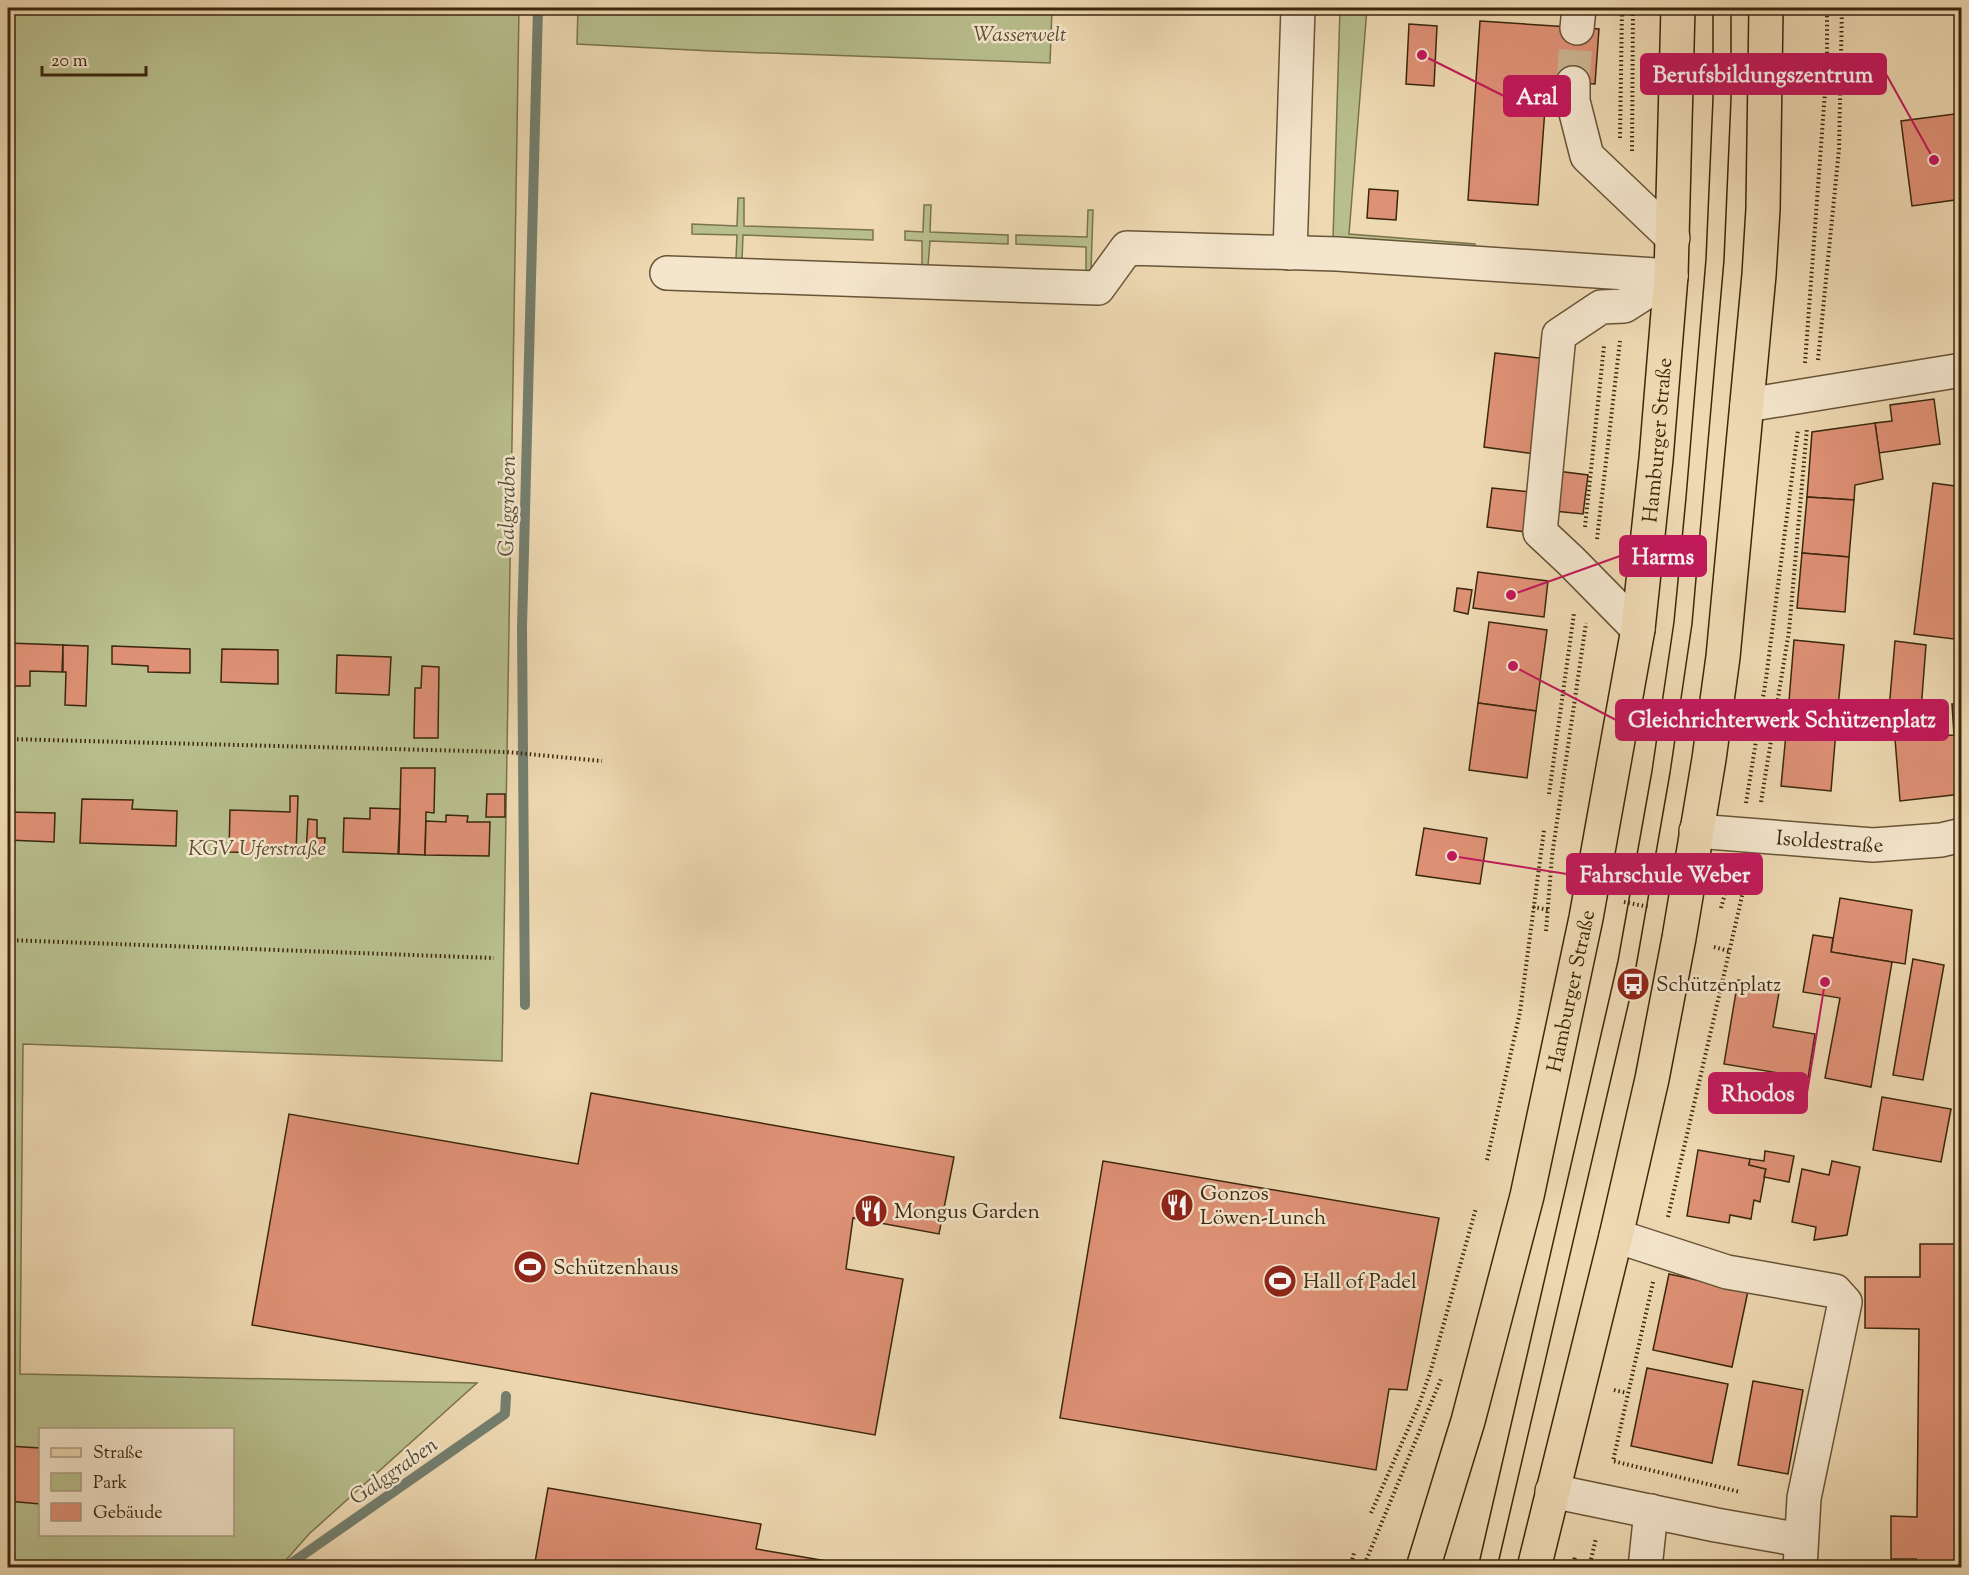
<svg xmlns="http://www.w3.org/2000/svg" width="1969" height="1575" viewBox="0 0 1969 1575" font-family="'Sorts Mill Goudy',serif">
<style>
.green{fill:#b8bf8d;stroke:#7a734d;stroke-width:1.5;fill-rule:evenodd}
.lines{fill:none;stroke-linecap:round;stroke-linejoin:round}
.stream{stroke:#747f6f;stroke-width:10}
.building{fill:#df9176;stroke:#3b270d;stroke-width:1.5}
.minor-tunnel{stroke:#cab591;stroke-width:33;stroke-dasharray:33 16;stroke-linecap:butt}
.minor-casing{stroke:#685436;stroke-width:36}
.major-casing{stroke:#3b270d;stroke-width:36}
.path{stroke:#3b270d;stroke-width:4;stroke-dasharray:1.5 3;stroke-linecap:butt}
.minor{stroke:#f4e6cd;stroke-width:33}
.major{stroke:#eed9b2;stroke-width:33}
.tram{stroke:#3b270d;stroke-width:1.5}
.labels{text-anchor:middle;stroke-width:5;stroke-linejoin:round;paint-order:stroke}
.park-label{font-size:21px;font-style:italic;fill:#5a4d2d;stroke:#f4e6cd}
.street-label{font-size:21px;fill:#3b270d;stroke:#f4e6cd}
.poi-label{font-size:21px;fill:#3b270d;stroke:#f4e6cd;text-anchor:start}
.water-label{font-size:22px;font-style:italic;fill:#534c36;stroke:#f4e6cd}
.leader{fill:none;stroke:#c2185b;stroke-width:2}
.callout-dot{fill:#c2185b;stroke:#f4e6cd;stroke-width:2}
.callout{fill:#c2185b;stroke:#c2185b;stroke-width:2}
.callout-label{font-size:22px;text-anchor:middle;font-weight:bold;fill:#fff}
</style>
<rect width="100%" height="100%" fill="#eed9b2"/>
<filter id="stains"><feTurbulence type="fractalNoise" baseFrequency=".00333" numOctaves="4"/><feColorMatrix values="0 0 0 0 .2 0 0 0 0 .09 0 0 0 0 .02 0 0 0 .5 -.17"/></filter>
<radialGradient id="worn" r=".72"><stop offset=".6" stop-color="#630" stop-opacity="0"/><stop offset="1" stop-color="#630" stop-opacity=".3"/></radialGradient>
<g class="green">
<path d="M8 8H519L502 1061 23 1044 20 1374 477 1383 309 1534 280 1567 8 1568ZM40 1430H232V1534H40Z"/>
<path d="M578 8H1052L1050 63 711 51 577 44Z"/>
<path d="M1340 8H1367L1349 234 1475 244V248L1333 239Z"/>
<path d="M738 198H744V226L873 230V240L743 235 742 260 736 259 737 235 692 234V224L737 226Z"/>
<path d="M924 205H931L930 232 1008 235V244L930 241 928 266H922V241L905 240V231L923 232Z"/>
<path d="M1088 210H1093L1091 271H1086V247L1016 244V235L1087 237Z"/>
</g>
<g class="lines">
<g class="stream">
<path d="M525 1005 522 628 538 8"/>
<path d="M288 1568 290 1564 505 1414 506 1396"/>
</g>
</g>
<g class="building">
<path d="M1480 21 1599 29 1595 84 1547 81 1538 205 1468 200Z"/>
<path d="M1409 24 1437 26 1434 86 1406 84Z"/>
<path d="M1962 113V199L1912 206 1901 121Z"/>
<path d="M1369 189 1398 191 1396 220 1367 218Z"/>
<path d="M1495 353 1547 359 1535 454 1484 447Z"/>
<path d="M1934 399 1940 444 1879 453 1875 423 1892 421 1890 405Z"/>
<path d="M1875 423 1883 479 1855 485 1854 500 1807 497 1812 432Z"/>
<path d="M1549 470 1588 475 1583 514 1544 510Z"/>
<path d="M1933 483 1962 487V640L1914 634Z"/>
<path d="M1492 488 1531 492 1526 532 1487 527Z"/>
<path d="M1807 497 1854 500 1849 557 1802 553Z"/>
<path d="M1802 553 1849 557 1845 612 1797 608Z"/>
<path d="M1478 572 1548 581 1544 617 1473 608Z"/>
<path d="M1457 588 1472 590 1468 614 1454 611Z"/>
<path d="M1489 622 1547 630 1536 711 1478 703Z"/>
<path d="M1794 640 1844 645 1837 718 1788 713Z"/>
<path d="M1895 641 1926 645 1920 723 1888 720Z"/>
<path d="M8 643 63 645 62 672 30 671V686H13V671L8 670Z"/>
<path d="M63 645 88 646 86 706 65 705 66 672H63Z"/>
<path d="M112 646 190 649V673L148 672V666L112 664Z"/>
<path d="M222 649 278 650V684L221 682Z"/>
<path d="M337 655 391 657 389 695 336 693Z"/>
<path d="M422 666 439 667 438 738H414L415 688H421Z"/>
<path d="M1478 703 1536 711 1527 778 1469 770Z"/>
<path d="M1952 704H1962V794L1900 801 1895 739 1954 735Z"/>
<path d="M1788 713 1837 718 1831 791 1781 786Z"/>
<path d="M401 768H435L434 813 426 812 425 855 399 854Z"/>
<path d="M487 794H505V817H486Z"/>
<path d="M290 796H298L296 854 229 852 230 810 290 812Z"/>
<path d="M82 799 133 800 132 809 177 811 176 846 80 843Z"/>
<path d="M370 808 400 809 398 854 343 852 344 818 370 819Z"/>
<path d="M8 812 55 813 54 842 8 840Z"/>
<path d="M446 815 468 816 467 822H490L489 856 425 855 426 821 446 822Z"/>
<path d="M308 819 317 820V838H325L324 852H306Z"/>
<path d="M1424 828 1487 838 1480 884 1416 875Z"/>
<path d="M1840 898 1912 910 1905 964 1831 952Z"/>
<path d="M1813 935 1833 938 1831 952 1892 962 1871 1087 1825 1078 1840 998 1803 992Z"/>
<path d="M1913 959 1944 965 1923 1080 1893 1075Z"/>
<path d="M1738 980 1780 987 1773 1027 1815 1034 1808 1078 1724 1064Z"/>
<path d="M591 1093 954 1157 939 1234 853 1218 846 1269 903 1279 875 1435 252 1325 289 1114 578 1164Z"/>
<path d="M1882 1097 1951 1109 1941 1162 1873 1150Z"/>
<path d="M1698 1150 1750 1159 1749 1165 1766 1169 1760 1202 1754 1200 1751 1219 1730 1215 1729 1223 1687 1216Z"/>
<path d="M1765 1151 1794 1156 1789 1182 1764 1177 1766 1169 1749 1165 1750 1159 1764 1161Z"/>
<path d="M1103 1161 1439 1218 1407 1390 1389 1389 1376 1470 1060 1418Z"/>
<path d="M1832 1161 1860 1167 1847 1235 1814 1240 1816 1227 1792 1222 1802 1169 1829 1175Z"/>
<path d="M1920 1244H1962V1568H1916V1559H1891V1516L1917 1517 1919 1329 1865 1328V1277H1920Z"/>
<path d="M1669 1274 1748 1291 1732 1367 1653 1350Z"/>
<path d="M1647 1368 1728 1384 1712 1463 1631 1446Z"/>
<path d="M1753 1381 1803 1390 1788 1474 1738 1465Z"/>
<path d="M8 1446 40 1448V1504L8 1501Z"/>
<path d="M548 1488 761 1524 756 1549 868 1568H534Z"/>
</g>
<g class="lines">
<path class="minor-tunnel" d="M1573 83 1577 28"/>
<defs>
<g id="minor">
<path d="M1577 28 1579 8"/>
<path d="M1573 83V101L1587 156 1673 238"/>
<path d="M1290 253 1298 8"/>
<path d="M667 273 1098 288 1127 248 1337 254 1671 276"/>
<path d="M1747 405 1962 370"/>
<path d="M1638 629 1571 561 1540 532 1559 335 1601 307 1624 306 1671 276"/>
<path id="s1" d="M1696 831 1873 845 1941 840 1962 835"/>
<path d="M1616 1236 1727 1272 1835 1291 1845 1302 1804 1498 1800 1568"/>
<path d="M1552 1491 1716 1525 1801 1540"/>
<path d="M1645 1568 1651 1511"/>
</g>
<g id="major">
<path id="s2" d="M1423 1568 1468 1421 1527 1196 1586 918 1638 629 1656 459 1671 276 1678 8"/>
<path d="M1534 1568 1616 1236 1652 1079 1679 938 1709 759 1723 657 1759 275 1763 209 1766 8"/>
</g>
</defs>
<use href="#minor" class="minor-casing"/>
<use href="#major" class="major-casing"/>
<g class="path">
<path d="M1620 138 1622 8"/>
<path d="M1632 151 1633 8"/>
<path d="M1818 360 1839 149 1842 8"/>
<path d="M1805 363 1827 65V8"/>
<path d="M1585 527 1604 346"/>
<path d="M1597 539 1620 341"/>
<path d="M8 739 507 752 602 761"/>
<path d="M1549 794 1574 613"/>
<path d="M1761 802 1789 631 1807 428"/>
<path d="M1746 803 1766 679 1798 430"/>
<path d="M1624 902 1649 907"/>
<path d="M1533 907 1549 910"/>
<path d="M1721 908 1732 869"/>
<path d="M1546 931 1552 856 1586 623"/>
<path d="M8 940 494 958"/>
<path d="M1714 947 1729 951"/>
<path d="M1487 1160 1520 1012 1544 830"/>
<path d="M1668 1217 1748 870"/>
<path d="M1653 1282 1613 1461 1740 1492"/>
<path d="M1614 1390 1627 1393"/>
<path d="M1371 1513 1419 1404 1430 1373 1476 1208"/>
<path d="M1350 1568 1354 1553"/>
<path d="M1363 1568 1441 1379"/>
<path d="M1573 1568 1575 1556"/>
<path d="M1589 1568 1596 1538"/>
<path d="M1905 1568 1906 1559"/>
</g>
<use href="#minor" class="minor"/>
<use href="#major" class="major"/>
<g class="tram">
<path d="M1478 1568 1618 961 1652 771 1674 622 1686 498 1706 259 1713 99V8"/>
<path d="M1497 1568 1633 984 1670 773 1692 624 1724 260 1731 99V8"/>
</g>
</g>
<defs>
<symbol id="bus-disc" viewBox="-11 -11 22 22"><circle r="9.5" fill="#8f2418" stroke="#f4e6cd"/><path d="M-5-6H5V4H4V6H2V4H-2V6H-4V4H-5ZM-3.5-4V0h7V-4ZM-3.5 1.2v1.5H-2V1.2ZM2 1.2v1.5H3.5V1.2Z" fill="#fff"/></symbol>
<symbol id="restaurant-disc" viewBox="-11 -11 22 22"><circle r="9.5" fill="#8f2418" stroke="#f4e6cd"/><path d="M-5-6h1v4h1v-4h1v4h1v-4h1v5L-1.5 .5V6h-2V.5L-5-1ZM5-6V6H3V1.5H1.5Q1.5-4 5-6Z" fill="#fff"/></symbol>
<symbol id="stadium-disc" viewBox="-11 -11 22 22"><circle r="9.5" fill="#8f2418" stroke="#f4e6cd"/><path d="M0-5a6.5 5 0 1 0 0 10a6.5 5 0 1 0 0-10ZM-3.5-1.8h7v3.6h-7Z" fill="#fff"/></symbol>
</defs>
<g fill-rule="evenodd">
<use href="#bus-disc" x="1614" y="965" width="38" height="38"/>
<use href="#restaurant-disc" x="1158" y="1186" width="38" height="38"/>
<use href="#restaurant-disc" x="852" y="1192" width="38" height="38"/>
<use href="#stadium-disc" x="511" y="1248" width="38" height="38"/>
<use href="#stadium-disc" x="1261" y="1262" width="38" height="38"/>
</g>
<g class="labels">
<g class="park-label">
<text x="1020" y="41">Wasserwelt</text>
<text x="257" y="855">KGV Uferstraße</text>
</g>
<g class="street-label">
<text dy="7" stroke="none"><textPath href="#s2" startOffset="1154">Hamburger Straße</textPath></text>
<text dy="7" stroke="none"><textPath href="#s1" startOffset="134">Isoldestraße</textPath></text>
<text dy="7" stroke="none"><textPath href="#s2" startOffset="596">Hamburger Straße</textPath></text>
</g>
<g class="poi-label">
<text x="1656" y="991">Schützenplatz</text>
<text x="1200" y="1200">Gonzos<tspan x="1200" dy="24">Löwen-Lunch</tspan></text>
<text x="894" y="1218">Mongus Garden</text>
<text x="553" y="1274">Schützenhaus</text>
<text x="1303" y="1288">Hall of Padel</text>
</g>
<g class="water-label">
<text transform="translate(506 506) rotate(-89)" y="8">Galggraben</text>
<text transform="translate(393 1470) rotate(-35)" y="8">Galggraben</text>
</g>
</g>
<path class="leader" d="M1934 160L1886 74M1422 55L1504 96M1511 595L1620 556M1513 666L1616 720M1452 856L1567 874M1825 982L1807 1093"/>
<g class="callout-dot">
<circle cx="1934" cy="160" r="6"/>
<circle cx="1422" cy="55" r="6"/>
<circle cx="1511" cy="595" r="6"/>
<circle cx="1513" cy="666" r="6"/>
<circle cx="1452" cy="856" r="6"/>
<circle cx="1825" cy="982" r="6"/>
</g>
<g class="callout">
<rect x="1641" y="54" width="245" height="40" rx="6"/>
<rect x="1504" y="76" width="66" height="40" rx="6"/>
<rect x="1620" y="536" width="86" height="40" rx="6"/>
<rect x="1616" y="700" width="332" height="40" rx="6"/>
<rect x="1567" y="854" width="195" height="40" rx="6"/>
<rect x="1709" y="1073" width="98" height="40" rx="6"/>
</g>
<g class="callout-label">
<text x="1763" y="82">Berufsbildungszentrum</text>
<text x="1537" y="104">Aral</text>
<text x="1663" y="564">Harms</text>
<text x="1782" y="727">Gleichrichterwerk Schützenplatz</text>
<text x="1665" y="882">Fahrschule Weber</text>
<text x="1758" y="1101">Rhodos</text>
</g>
<rect width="1969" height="1575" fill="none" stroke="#eed9b2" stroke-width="30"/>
<rect x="9" y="9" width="1951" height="1557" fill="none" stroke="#3b270d" stroke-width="3"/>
<rect x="15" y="15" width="1939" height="1545" fill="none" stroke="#3b270d" stroke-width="1.5"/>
<rect x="39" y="1428" width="195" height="108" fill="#f4e6cd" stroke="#aa9a80" stroke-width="1.5"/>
<rect x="51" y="1448" width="30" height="9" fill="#eed9b2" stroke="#aa9a80" stroke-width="1.5"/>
<text x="93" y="1458" font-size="18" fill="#3b270d">Straße</text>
<rect x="51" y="1473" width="30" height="18" fill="#b8bf8d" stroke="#aa9a80" stroke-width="1.5"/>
<text x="93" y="1488" font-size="18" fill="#3b270d">Park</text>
<rect x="51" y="1503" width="30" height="18" fill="#df9176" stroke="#aa9a80" stroke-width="1.5"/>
<text x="93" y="1518" font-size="18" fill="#3b270d">Gebäude</text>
<path d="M42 66v9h104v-9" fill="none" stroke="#3b270d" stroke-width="3"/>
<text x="51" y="66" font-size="18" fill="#3b270d" stroke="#f4e6cd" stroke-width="4.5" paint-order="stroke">20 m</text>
<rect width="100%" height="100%" filter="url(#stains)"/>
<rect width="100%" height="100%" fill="url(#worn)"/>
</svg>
